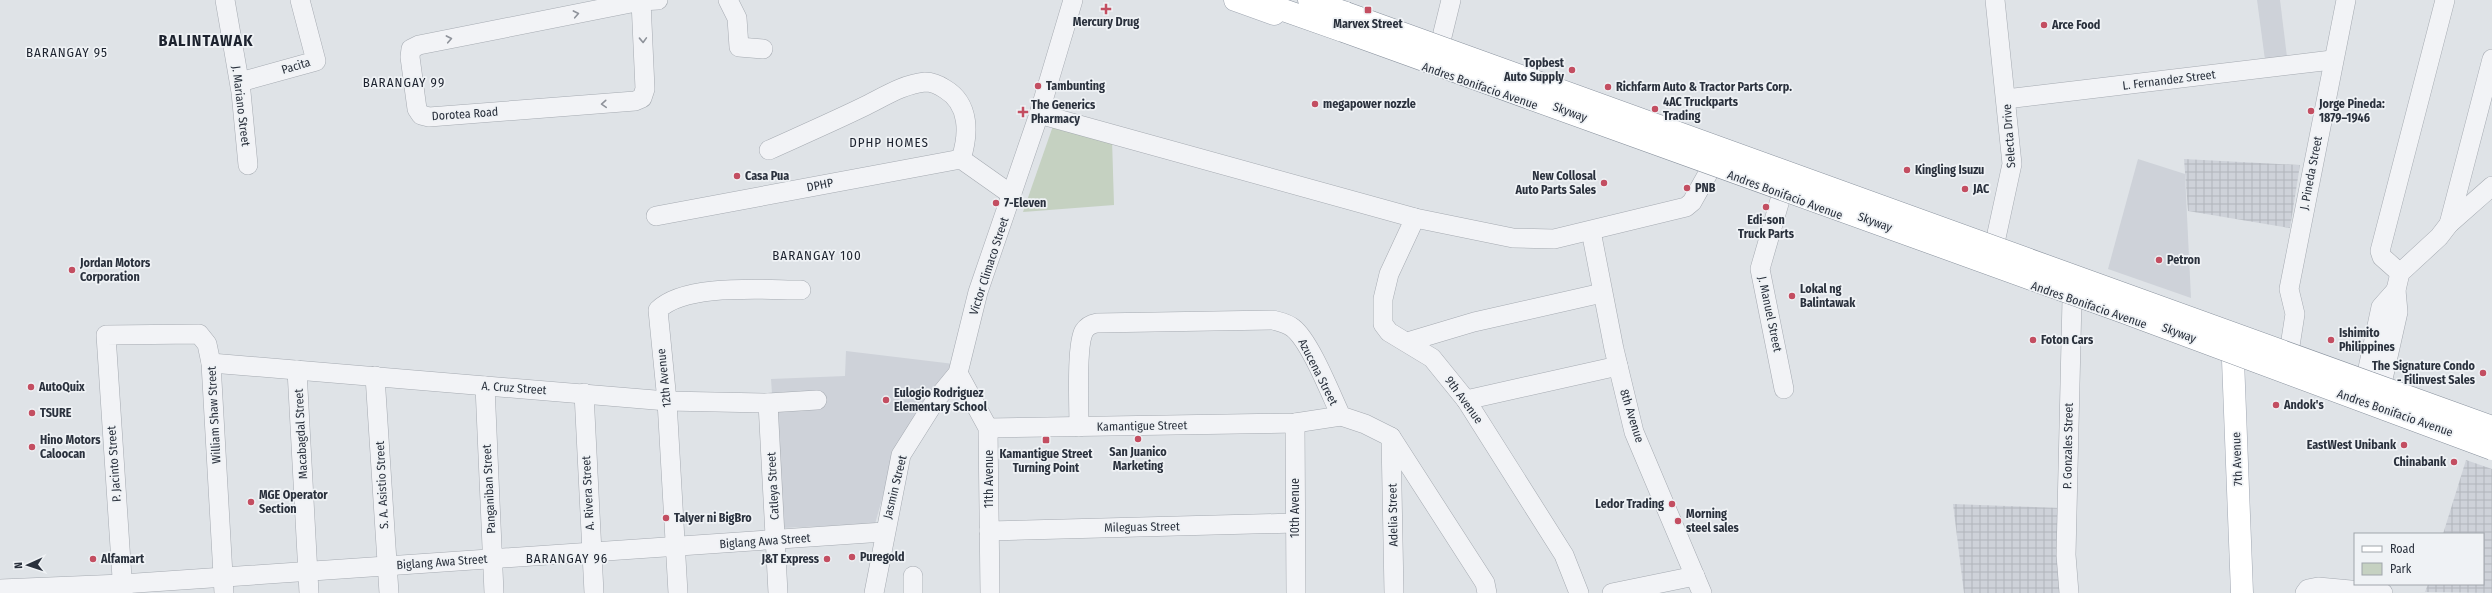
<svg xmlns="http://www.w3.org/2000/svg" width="2492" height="593" viewBox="0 0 2492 593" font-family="'Fira Sans Condensed',sans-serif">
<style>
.built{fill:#ced2d9}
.industrial{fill:url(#industrial-grid)}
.green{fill:#c5d1c1}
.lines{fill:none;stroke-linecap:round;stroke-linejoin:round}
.minor-casing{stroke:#a5aab1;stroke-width:20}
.major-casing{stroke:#a0a7b2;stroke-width:23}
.highway-casing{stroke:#88919d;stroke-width:23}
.minor{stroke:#f2f3f6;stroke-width:19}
.major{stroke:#fff;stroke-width:22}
.highway{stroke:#fff;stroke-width:22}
.highway-bridge-casing{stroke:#88919d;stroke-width:23;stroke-linecap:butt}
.highway-bridge{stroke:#fff;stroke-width:22}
.oneway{stroke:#8e929a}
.poi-dot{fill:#c34e61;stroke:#eff2f5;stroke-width:1.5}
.labels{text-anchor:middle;stroke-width:3.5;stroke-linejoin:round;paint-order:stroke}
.poi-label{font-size:12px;font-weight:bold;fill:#2a313d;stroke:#eff2f5;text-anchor:start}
.street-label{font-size:12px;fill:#2a313d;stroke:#eff2f5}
.neighbourhood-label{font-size:13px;letter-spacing:1px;fill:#1c222e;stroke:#eff2f5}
.district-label{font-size:16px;font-weight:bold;letter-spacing:1px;fill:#1c222e;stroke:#eff2f5}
</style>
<defs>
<pattern id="industrial-grid" width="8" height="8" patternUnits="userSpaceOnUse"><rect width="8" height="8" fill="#ced2d9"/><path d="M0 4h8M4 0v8" fill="none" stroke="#b1b5bb"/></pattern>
</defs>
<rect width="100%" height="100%" fill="#dfe3e7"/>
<g class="built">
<path d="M2257 0H2280L2287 57 2265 60Z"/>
<path d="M2138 159 2185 174 2191 298 2108 269Z"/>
<path d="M846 351 954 364 896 449 875 524 781 528 771 379 845 376Z"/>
</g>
<g class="industrial">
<path d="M2184 159 2300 165 2290 228 2188 211Z"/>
<path d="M2466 460 2492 469V593L2425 592 2428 584H2483V534H2443Z"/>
<path d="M1953 504 2062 508 2056 544 2062 593H1964Z"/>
</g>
<path class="green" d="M1054 123 1112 139 1114 205 1023 212Z"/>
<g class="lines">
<defs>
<g id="minor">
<path d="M225 0 241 92 248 165"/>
<path d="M728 0 737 18 739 47 763 49"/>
<path d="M641 1 645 89 642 98 635 101 429 117 421 115 417 109 410 57 411 49 419 45 641 1 658 0"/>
<path d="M1436 61 1451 0"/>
<path d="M240 82 316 61 300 0"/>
<path d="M2006 99 2332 60"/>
<path d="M1039 114 1415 218 1513 238 1554 239 1686 207 1692 202 1711 168"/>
<path d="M769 150C800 136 832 122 863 107 882 98 903 84 925 82 931 82 939 85 945 89 970 104 969 134 961 159"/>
<path d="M1782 193 1760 269 1784 389"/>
<path d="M656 216 961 159 1012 195"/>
<path d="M1415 218 1389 274 1383 299V324L1389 332 1432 358 1466 400 1564 555 1579 593"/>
<path d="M2449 224 2492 59"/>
<path d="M1591 231 1614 349 1634 432 1702 593"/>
<path d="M1991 261 2012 164 1995 0"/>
<path d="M2400 273 2382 257 2380 251 2445 0"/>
<path d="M1407 342 1474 322 1602 293"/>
<path d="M2290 346 2295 314 2289 289 2346 0"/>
<path d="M211 363 667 401 768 403 817 400"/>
<path d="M297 370 309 593"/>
<path d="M958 373 988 428 990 593"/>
<path d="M2367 373 2381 307 2396 290"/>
<path d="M375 376 389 593"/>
<path d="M2383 379 2398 312 2396 290 2400 273 2439 237 2449 224 2492 186"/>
<path d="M485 386 494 593"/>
<path d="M584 393 594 593"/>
<path d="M1466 400 1618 366"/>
<path d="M768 403 778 593"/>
<path d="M1295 423 1296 593"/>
<path d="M1079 427C1079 407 1076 345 1084 331 1087 326 1092 324 1097 323L1273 320C1280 322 1287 323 1293 328 1310 341 1331 395 1341 416L1365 424 1391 437 1485 583 1487 593"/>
<path d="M988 428 1295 423 1341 416"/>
<path d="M1391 437 1394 593"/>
<path d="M989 531 1295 523"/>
<path d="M0 589 122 584 884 532"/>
<path d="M123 593 106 335 199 334 207 344 211 363 224 593"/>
<path d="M678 593 667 401 658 310C685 283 764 290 801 290"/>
<path d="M874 593 901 455 935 401 958 373 978 292 1039 114 1073 0"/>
<path d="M913 593V576"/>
<path d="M1612 593 1695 576"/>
<path d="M2069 593 2066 555 2072 299"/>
<path d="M2305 593 2308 589 2318 587 2383 593"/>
</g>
<g id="major">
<path d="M1235 0 1274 14"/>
<path d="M2232 334 2242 593"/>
</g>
<g id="highway">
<path d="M1255 0 1343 31"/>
<path d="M1309 0 1346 13"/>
</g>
</defs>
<use href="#minor" class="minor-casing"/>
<use href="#major" class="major-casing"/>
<use href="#highway" class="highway-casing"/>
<use href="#minor" class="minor"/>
<use href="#major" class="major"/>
<use href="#highway" class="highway"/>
<defs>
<g id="highway-bridge">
<path d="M1346 13 2492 427"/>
<path d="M1343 31 2123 312 2492 449"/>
</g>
</defs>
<use href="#highway-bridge" class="highway-bridge-casing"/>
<use href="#highway-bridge" class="highway-bridge"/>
</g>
<defs><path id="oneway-chevron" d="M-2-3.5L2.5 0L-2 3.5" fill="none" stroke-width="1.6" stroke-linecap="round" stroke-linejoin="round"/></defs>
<g class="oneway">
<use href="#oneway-chevron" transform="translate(576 14) rotate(-11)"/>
<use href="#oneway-chevron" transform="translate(449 39) rotate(-11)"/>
<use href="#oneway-chevron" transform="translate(643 40) rotate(88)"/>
<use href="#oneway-chevron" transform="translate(604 104) rotate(176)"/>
</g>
<g class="poi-dot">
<path d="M1104 3h4v4h4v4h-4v4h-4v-4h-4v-4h4z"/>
<rect x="1364" y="6" width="8" height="8" rx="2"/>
<circle cx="2044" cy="25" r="4"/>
<circle cx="1572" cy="70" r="4"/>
<circle cx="1038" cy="86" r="4"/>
<circle cx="1608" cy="87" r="4"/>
<circle cx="1315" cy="104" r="4"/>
<circle cx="1655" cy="109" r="4"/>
<circle cx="2311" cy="111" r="4"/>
<path d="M1021 106h4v4h4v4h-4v4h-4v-4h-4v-4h4z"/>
<circle cx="1907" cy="170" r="4"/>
<circle cx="737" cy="176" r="4"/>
<circle cx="1604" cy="183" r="4"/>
<circle cx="1687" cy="188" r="4"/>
<circle cx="1965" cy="189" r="4"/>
<circle cx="996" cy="203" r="4"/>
<circle cx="1766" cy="207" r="4"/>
<circle cx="2159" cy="260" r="4"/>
<circle cx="72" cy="270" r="4"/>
<circle cx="1792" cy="296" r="4"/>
<circle cx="2033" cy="340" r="4"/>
<circle cx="2331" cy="340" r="4"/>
<circle cx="2483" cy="373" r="4"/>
<circle cx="31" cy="387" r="4"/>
<circle cx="886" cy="400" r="4"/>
<circle cx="2276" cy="405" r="4"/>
<circle cx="32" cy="413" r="4"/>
<circle cx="1138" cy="439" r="4"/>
<rect x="1042" y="436" width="8" height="8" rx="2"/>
<circle cx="2404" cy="445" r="4"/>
<circle cx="32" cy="447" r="4"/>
<circle cx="2454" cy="462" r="4"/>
<circle cx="251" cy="502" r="4"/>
<circle cx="1672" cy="504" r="4"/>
<circle cx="666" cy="518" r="4"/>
<circle cx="1678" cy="521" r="4"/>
<circle cx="852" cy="557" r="4"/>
<circle cx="93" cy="559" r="4"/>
<circle cx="827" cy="559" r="4"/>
</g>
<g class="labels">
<g class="poi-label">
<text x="1106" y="26" text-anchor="middle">Mercury Drug</text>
<text x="1368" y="28" text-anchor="middle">Marvex Street</text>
<text x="2052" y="29">Arce Food</text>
<text x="1564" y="67" text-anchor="end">Topbest<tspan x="1564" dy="14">Auto Supply</tspan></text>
<text x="1046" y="90">Tambunting</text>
<text x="1616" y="91">Richfarm Auto &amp; Tractor Parts Corp.</text>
<text x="1663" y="106">4AC Truckparts<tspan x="1663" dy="14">Trading</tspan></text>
<text x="1323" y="108">megapower nozzle</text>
<text x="2319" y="108">Jorge Pineda:<tspan x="2319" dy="14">1879–1946</tspan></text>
<text x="1031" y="109">The Generics<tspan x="1031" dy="14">Pharmacy</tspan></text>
<text x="1915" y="174">Kingling Isuzu</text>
<text x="745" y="180">Casa Pua</text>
<text x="1596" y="180" text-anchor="end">New Collosal<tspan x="1596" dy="14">Auto Parts Sales</tspan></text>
<text x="1695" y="192">PNB</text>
<text x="1973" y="193">JAC</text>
<text x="1004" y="207">7-Eleven</text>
<text x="1766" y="224" text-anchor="middle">Edi-son<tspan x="1766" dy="14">Truck Parts</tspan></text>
<text x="2167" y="264">Petron</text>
<text x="80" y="267">Jordan Motors<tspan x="80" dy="14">Corporation</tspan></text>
<text x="1800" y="293">Lokal ng<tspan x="1800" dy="14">Balintawak</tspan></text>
<text x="2339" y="337">Ishimito<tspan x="2339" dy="14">Philippines</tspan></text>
<text x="2041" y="344">Foton Cars</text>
<text x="2475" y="370" text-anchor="end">The Signature Condo<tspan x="2475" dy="14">- Filinvest Sales</tspan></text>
<text x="39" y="391">AutoQuix</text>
<text x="894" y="397">Eulogio Rodriguez<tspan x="894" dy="14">Elementary School</tspan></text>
<text x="2284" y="409">Andok's</text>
<text x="40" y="417">TSURE</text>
<text x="40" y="444">Hino Motors<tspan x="40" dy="14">Caloocan</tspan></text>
<text x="2396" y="449" text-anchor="end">EastWest Unibank</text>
<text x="1138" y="456" text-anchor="middle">San Juanico<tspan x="1138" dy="14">Marketing</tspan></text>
<text x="1046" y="458" text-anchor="middle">Kamantigue Street<tspan x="1046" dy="14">Turning Point</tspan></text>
<text x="2446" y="466" text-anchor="end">Chinabank</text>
<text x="259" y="499">MGE Operator<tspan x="259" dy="14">Section</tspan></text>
<text x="1664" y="508" text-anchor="end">Ledor Trading</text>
<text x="1686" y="518">Morning<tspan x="1686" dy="14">steel sales</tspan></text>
<text x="674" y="522">Talyer ni BigBro</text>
<text x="860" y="561">Puregold</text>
<text x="101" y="563">Alfamart</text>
<text x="819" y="563" text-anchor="end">J&amp;T Express</text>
</g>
<g class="street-label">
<text transform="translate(296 66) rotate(-17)" y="4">Pacita</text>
<text transform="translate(2169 80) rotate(-7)" y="4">L. Fernandez Street</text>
<text transform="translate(1480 86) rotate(19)" y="4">Andres Bonifacio Avenue</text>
<text transform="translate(241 106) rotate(83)" y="4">J. Mariano Street</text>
<text transform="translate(1570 112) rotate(20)" y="4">Skyway</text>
<text transform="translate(465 114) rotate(-4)" y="4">Dorotea Road</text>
<text transform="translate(2009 136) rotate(-94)" y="4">Selecta Drive</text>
<text transform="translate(2311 173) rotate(-79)" y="4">J. Pineda Street</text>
<text transform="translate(820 185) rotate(-11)" y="4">DPHP</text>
<text transform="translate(1785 195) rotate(20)" y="4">Andres Bonifacio Avenue</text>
<text transform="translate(1875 222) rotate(20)" y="4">Skyway</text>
<text transform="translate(989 266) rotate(-72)" y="4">Victor Climaco Street</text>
<text transform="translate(2089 305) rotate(19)" y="4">Andres Bonifacio Avenue</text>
<text transform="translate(1770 314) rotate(78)" y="4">J. Manuel Street</text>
<text transform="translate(2179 333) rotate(20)" y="4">Skyway</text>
<text transform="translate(1318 372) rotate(63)" y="4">Azucena Street</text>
<text transform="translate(664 378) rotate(-96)" y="4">12th Avenue</text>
<text transform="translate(514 388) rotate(4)" y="4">A. Cruz Street</text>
<text transform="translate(1464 400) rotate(54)" y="4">9th Avenue</text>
<text transform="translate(2395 413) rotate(19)" y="4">Andres Bonifacio Avenue</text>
<text transform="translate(214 415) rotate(-93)" y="4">William Shaw Street</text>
<text transform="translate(1632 416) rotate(73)" y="4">8th Avenue</text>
<text transform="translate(1142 426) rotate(-1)" y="4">Kamantigue Street</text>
<text transform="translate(301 434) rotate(-93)" y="4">Macabagdal Street</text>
<text transform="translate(2068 446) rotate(-89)" y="4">P. Gonzales Street</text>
<text transform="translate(2237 459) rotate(-92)" y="4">7th Avenue</text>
<text transform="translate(114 464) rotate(-94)" y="4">P. Jacinto Street</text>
<text transform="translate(989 479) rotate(-90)" y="4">11th Avenue</text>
<text transform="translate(382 485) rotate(-93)" y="4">S. A. Asistio Street</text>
<text transform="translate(773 486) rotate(-93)" y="4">Catleya Street</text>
<text transform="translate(895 487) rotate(-76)" y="4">Jasmin Street</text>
<text transform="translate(489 489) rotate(-93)" y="4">Panganiban Street</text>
<text transform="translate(588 493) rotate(-93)" y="4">A. Rivera Street</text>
<text transform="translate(1295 508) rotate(-90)" y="4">10th Avenue</text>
<text transform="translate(1393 515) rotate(-91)" y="4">Adelia Street</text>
<text transform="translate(1142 527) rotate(-1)" y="4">Mileguas Street</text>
<text transform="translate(765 541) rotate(-4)" y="4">Biglang Awa Street</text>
<text transform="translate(442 562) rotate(-4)" y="4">Biglang Awa Street</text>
</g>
<g class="neighbourhood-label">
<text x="67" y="57">BARANGAY 95</text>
<text x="404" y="87">BARANGAY 99</text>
<text x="889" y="147">DPHP HOMES</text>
<text x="817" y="260">BARANGAY 100</text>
<text x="567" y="563">BARANGAY 96</text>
</g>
<g class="district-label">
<text x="206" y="46">BALINTAWAK</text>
</g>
</g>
<rect x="2354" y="533" width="130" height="52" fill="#eff2f5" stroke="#a0a5ab"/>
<rect x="2362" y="546" width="20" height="6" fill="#ffffff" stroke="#a0a5ab"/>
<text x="2390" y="553" font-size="12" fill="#2a313d">Road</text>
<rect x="2362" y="563" width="20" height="12" fill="#c5d1c1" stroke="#a0a5ab"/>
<text x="2390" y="573" font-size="12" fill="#2a313d">Park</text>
<g transform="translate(28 565) rotate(267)" stroke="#eff2f5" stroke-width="3" paint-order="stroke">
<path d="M0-3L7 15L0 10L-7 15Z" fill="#2a313d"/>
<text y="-6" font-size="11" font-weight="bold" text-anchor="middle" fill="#2a313d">N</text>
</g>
</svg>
